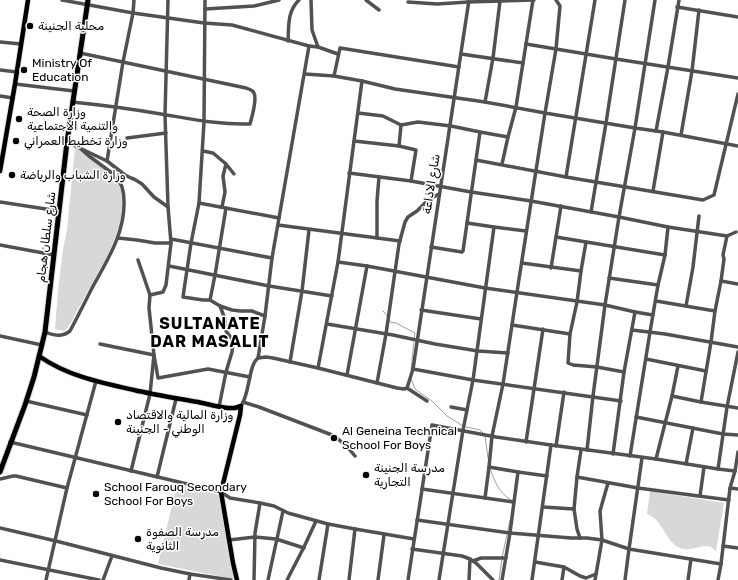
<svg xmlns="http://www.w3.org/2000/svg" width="738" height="580" viewBox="0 0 738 580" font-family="Rubik,'Noto Sans Arabic',sans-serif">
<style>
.green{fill:#d8d8d8}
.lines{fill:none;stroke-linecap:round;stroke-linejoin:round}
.stream{stroke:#9f9f9f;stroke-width:1}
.major-casing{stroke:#dbdbdb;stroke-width:6}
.highway-casing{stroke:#dbdbdb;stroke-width:7}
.minor{stroke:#515151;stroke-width:3.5}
.major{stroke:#000;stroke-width:4.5}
.highway{stroke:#000;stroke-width:5}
.poi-dot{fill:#000;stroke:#fff;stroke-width:1.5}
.labels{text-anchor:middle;stroke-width:3;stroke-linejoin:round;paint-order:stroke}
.poi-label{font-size:12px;fill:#000;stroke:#fff;text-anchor:start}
.street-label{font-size:12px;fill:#000;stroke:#fff}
.district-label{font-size:16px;font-weight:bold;letter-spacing:1px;fill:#000;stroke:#fff}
</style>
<rect width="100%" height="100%" fill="#fff"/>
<g class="green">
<path d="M75 147 80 149 116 177C121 185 122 194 122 204 122 233 107 255 94 280 86 294 79 307 72 321L65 331 55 329 58 291 63 249 67 230Z"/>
<path d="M177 485 220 495 234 579 158 564Z"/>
<path d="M650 491 724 503 716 551C714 550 713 549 711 547 702 543 690 553 680 548 668 543 664 527 655 519 653 517 650 515 647 514Z"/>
</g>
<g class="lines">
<g class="stream">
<path d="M383 311 388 317"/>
<path d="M389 320 390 322 396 323 415 333 414 339"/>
<path d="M411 370 414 342"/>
<path d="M411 378 415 389 432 401 447 416 463 426"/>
<path d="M466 427 480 430 483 433"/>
<path d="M485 436 488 458"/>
<path d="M490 469C496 483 498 492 511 500"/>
<path d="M499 580 502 558 510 520"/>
</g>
<defs>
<g id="major">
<path d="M0 171 15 84 28 0"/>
<path d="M39 356C67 376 102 383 134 390 155 395 176 398 198 402 208 404 218 407 228 408H235L241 406 240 415 221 492 233 563 237 580"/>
</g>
<path id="highway" d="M0 472 25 405 34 377 45 332 67 142 88 0"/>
</defs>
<use href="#major" class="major-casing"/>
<use href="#highway" class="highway-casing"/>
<g class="minor">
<path d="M62 0 133 13 204 23 232 25 309 46"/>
<path d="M205 0 204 122 199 203 191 243 183 297 203 300H210L220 306 232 310 240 311H252L265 316"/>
<path d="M311 0 312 30 318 47"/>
<path d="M366 0 379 10"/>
<path d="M556 0 560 6 556 49 545 113 635 128 619 217 668 227 665 255 658 285 650 332 630 456"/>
<path d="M655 0 635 128 663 132 738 146"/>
<path d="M408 2 437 4 468 2 534 0"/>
<path d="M677 7 738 17"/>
<path d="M205 9 254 6 279 0"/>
<path d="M288 41C289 25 287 12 299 0"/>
<path d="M0 42 21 44"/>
<path d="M526 44 616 59 738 78"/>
<path d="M461 54 523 63"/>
<path d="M0 70 17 72"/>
<path d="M305 74 334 76 362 81 354 141 338 262 318 368"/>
<path d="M334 76 340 48 459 67"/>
<path d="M362 81 395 89 485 102 545 113 517 292 503 384 492 436 489 467 485 498"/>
<path d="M15 84 74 91"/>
<path d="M0 96 13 98"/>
<path d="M72 102C102 105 132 109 161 114 191 119 220 125 250 124 252 117 257 99 254 93 253 90 249 89 246 88L80 53"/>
<path d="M485 102 493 58 500 1"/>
<path d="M358 113 383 116 401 125 418 122 451 126 480 132 476 160"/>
<path d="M401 125 399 146 416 150 411 181"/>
<path d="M656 131 668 67 679 0"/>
<path d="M480 132 508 137"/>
<path d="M681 135 692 71 699 10"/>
<path d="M127 138 166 133"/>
<path d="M354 141 399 146"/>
<path d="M67 142 107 161 123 62 133 13 134 0"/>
<path d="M203 151 213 153 226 164 234 174"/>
<path d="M107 161 125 175 131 178 134 179 142 184 154 197 168 207"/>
<path d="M502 164 508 137 516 107 533 0"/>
<path d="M349 173 411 181 471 192 531 201 619 217 605 305 593 396 587 450"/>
<path d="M566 177 595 0"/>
<path d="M653 191 663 132"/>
<path d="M0 202 59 211"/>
<path d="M199 203 279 218"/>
<path d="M222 207 225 192 223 176 226 164"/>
<path d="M591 212 606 123 625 0"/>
<path d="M467 223 494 227"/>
<path d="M278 225 362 236 400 241"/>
<path d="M668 227 727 236"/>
<path d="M556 237 665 255"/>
<path d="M118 238 137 240 155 243H171"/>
<path d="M377 238V201L379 177"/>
<path d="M171 239 272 258"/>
<path d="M0 245 54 255"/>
<path d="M431 247 462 252 463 251 476 160 566 177 703 200 714 195 738 94"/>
<path d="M138 260 150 295"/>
<path d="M338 262 367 266 485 288 605 305 635 312 624 372 613 454"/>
<path d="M522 263 581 271 577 302 570 334 568 363 573 365 597 367 624 372"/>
<path d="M169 266 269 286 332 296"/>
<path d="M551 268 561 206"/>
<path d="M581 271 586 242"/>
<path d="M609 278 658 285"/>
<path d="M721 281 738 284"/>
<path d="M210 300 215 275 226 208"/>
<path d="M656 301 715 311"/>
<path d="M686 306 693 267 699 216"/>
<path d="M421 310 481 319"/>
<path d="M635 312 653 315"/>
<path d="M327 324 393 335 435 344 478 351 508 353"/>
<path d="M512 325 570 334"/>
<path d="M632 330 665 334 738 347"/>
<path d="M45 332C54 335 61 338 70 331 77 318 84 304 91 290 106 262 125 234 124 201 124 192 122 183 116 176L89 156 81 149"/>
<path d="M0 336 42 345"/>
<path d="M100 344 154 355 158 378 208 369 250 377"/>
<path d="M258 358 266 357 273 358 318 368 397 388 404 389 407 388 413 369C431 246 451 123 469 0"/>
<path d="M646 359 706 371"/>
<path d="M290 362 302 291 309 230"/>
<path d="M413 369 473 380 621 401"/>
<path d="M347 375 367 266"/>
<path d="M377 383 386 334 399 244 405 222 408 217 417 211 428 200 439 194"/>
<path d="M407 388 427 401"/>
<path d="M672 396 701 402 738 408"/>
<path d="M26 401 87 415"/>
<path d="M243 402 259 407 332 435C342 441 348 447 355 456"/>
<path d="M701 402 711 342 715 311 721 281 724 259 723 255 727 236 736 232"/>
<path d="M241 406C250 394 248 366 258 358L265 316 272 258 309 46 318 47 338 54"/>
<path d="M219 407 226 372 232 352 233 342 232 339 226 331 225 319 220 306"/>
<path d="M451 407 467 410"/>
<path d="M636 417 723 434 738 435"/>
<path d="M10 442 221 492 230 498 260 503 274 506 288 513 328 524 355 529 414 539"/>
<path d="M526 442 543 329"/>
<path d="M551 445 656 459 718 469 735 471"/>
<path d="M556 446 564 392"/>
<path d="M642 458 629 549 721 564 718 580"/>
<path d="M656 459 672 396 678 366"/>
<path d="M686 464 693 428"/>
<path d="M489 467 518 472"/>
<path d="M718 469 727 407 738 352"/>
<path d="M131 471 150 394 154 355 149 308 150 295 163 292 166 285 171 243 168 207 165 115 168 0"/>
<path d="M157 477 176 399"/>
<path d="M577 477 638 488 729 500"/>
<path d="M0 479 13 476H16L67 488"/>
<path d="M730 488 738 489"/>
<path d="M422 489 514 502 518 472 547 476"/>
<path d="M700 496 704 467"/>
<path d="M543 507 574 509"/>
<path d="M417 520 510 533 571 538H587L602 540 629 549 625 580"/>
<path d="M0 528 56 541 161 568 190 574 231 580"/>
<path d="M580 538 577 529 574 509 577 477 581 450"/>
<path d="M229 540 255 537 276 539 304 548"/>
<path d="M723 546 738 548"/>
<path d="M412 549 462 556 470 559 476 563 493 580"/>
<path d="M0 560 99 580"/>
<path d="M473 561 481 558H506"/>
<path d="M535 562 564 567"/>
<path d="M721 564 730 488 735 471 738 452"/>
<path d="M46 580 67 488 96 381"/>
<path d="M103 580 112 556"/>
<path d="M189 580 190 574"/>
<path d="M254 580 255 533 260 503"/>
<path d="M268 580 283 511"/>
<path d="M287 580 304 547 316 521"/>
<path d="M319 580 328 524"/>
<path d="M349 580 355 529"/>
<path d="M378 580 384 535"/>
<path d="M408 580 432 425 496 437 551 445 532 580"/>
<path d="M439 580 463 430 473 380 494 227 526 231"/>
<path d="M469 580 470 559"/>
<path d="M502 580 510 533 514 502"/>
<path d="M562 580 564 567 580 576 586 578 596 574"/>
<path d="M595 580 602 540 600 511 608 483"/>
<path d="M688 580 691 559"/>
</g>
<use href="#major" class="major"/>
<use href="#highway" class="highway"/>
</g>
<g class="poi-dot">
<circle cx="30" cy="26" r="4"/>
<circle cx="24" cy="70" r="4"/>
<circle cx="19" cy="119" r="4"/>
<circle cx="16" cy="141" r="4"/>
<circle cx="12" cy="175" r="4"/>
<circle cx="118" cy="422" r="4"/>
<circle cx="334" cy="438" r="4"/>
<circle cx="366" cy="475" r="4"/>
<circle cx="96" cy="494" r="4"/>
<circle cx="138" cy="539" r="4"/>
</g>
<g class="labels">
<g class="poi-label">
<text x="38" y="30">محلية الجنينة</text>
<text x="32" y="67">Ministry Of<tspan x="32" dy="14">Education</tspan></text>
<text x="27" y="116">وزارة الصحة<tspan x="27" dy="14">والتنمية الاجتماعية</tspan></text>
<text x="24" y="145">وزارة تخطيط العمراني</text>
<text x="20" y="179">وزارة الشباب والرياضة</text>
<text x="126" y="419">وزارة المالية والاقتصاد<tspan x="126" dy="14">الوطني - الجنينة</tspan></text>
<text x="342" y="435">Al Geneina Technical<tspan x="342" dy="14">School For Boys</tspan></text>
<text x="374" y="472">مدرسة الجنينة<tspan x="374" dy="14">التجارية</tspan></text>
<text x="104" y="491">School Farouq Secondary<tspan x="104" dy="14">School For Boys</tspan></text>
<text x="146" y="536">مدرسة الصفوة<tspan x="146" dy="14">الثانوية</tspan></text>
</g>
<g class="street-label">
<text transform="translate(431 184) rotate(-81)" y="4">شارع الاذاعة</text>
<text transform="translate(46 237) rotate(-83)" y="4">شارع سلطان هجام</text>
</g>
<g class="district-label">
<text x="210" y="329">SULTANATE<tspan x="210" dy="18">DAR MASALIT</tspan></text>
</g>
</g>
</svg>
